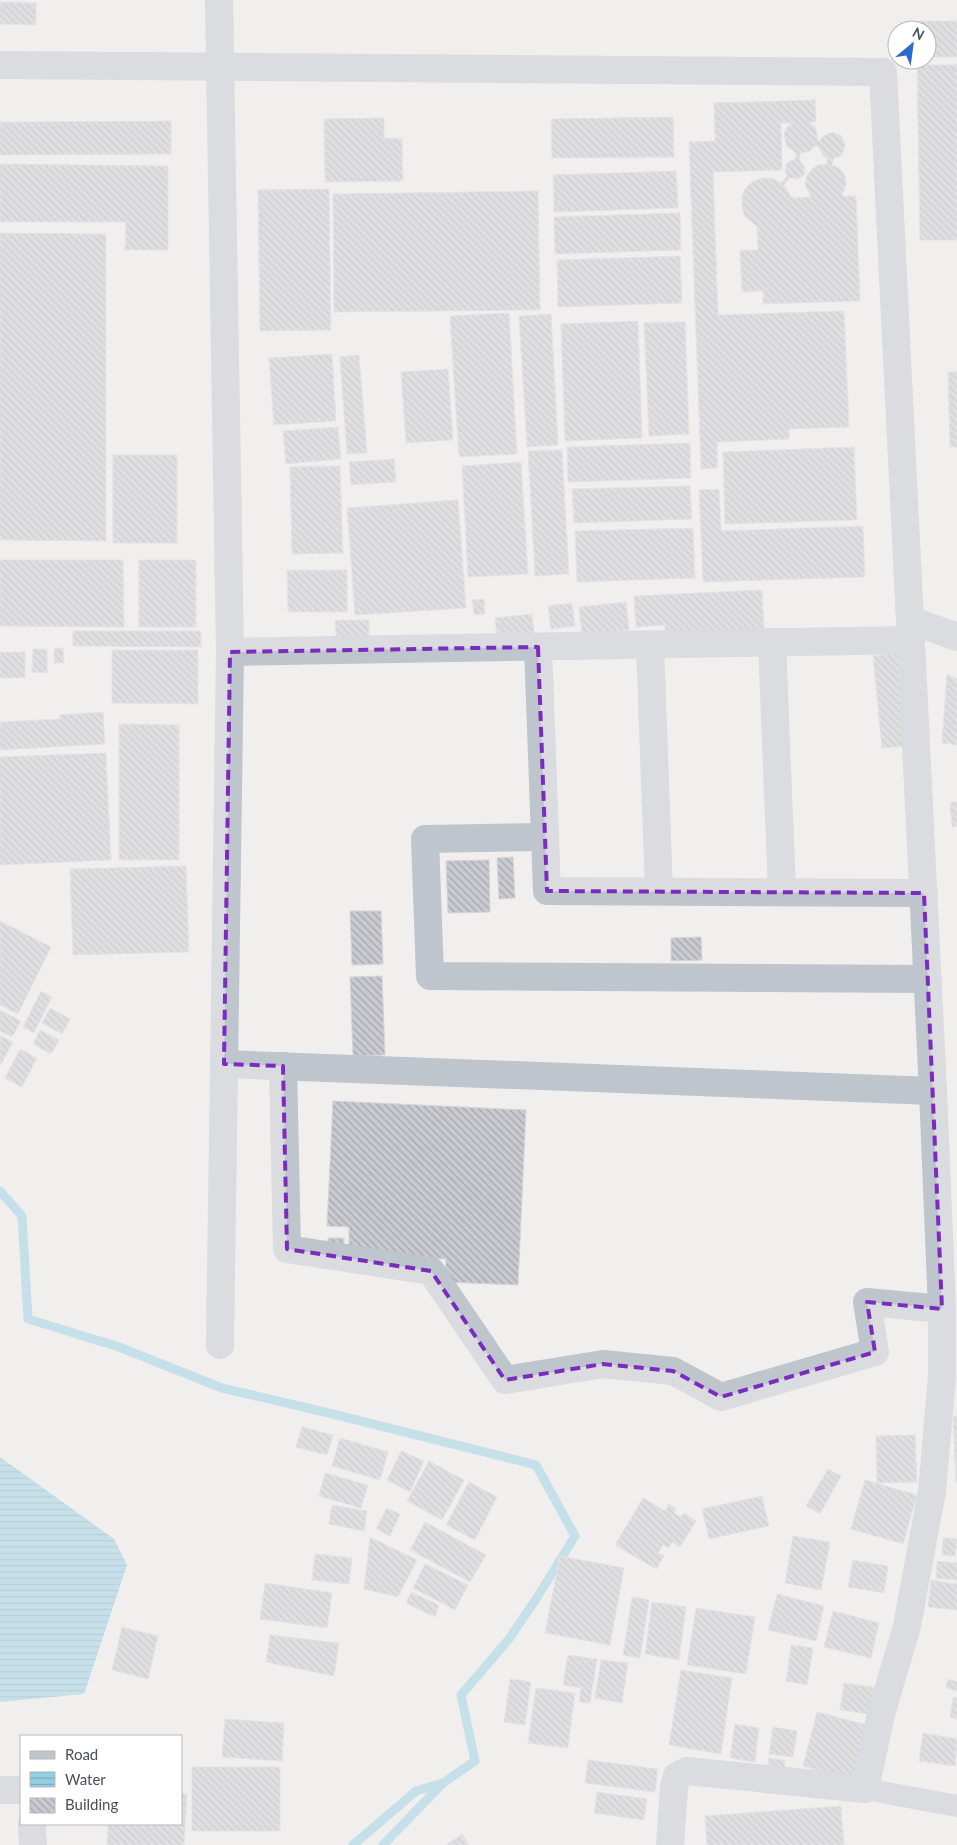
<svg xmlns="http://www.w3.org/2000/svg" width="957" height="1845" viewBox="0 0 957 1845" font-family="Lato,sans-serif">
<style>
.water{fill:url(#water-rules)}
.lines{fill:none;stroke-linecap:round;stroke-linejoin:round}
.stream{stroke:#93cee2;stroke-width:9}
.building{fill:url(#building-back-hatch);stroke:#d3d4d9;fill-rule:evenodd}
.pedestrian{stroke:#bec5cc;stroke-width:22}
.minor{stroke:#bec5cc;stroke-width:28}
.tertiary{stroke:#bec5cc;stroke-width:28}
.marked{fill:none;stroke:#7b2cbf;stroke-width:4;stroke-dasharray:10 6;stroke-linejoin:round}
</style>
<defs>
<pattern id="water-rules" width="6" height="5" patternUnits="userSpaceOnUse" patternTransform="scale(1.25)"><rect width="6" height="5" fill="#93cee2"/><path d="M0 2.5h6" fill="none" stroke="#7aaaba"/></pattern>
<pattern id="building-back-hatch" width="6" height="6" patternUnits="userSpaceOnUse" patternTransform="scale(1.25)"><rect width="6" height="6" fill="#c9cad0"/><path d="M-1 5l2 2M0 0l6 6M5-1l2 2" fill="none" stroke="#a5a6ac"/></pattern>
</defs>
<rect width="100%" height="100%" fill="#f1eeee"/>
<path class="water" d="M0 1457 114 1539 127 1565 84 1694 0 1702Z"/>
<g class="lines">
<g class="stream">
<path d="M0 1191 22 1216 28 1319 119 1347 222 1388 333 1414 536 1465 575 1536 538 1596 509 1639 461 1695 475 1761 443 1783"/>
<path d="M353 1845 416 1791 443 1783 383 1845"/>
</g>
</g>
<g class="building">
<path d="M0 2 36 3V25L0 24Z"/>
<path d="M920 21H957V57H927V30H920Z"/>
<path d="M917 65H957V240H920Z"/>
<path d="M815 100 816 122H809L815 127 817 133V140L820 141 822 137 832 132 841 136 845 145 842 155 833 159 832 165 840 169 845 176 846 184 842 196H856L860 301 763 304V291L742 292 740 250H758L757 226 745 217 742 208V198L745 189 752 182 761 178H771L782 183 787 175 785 171 787 163 795 159 796 153 787 146 785 140 784 134 787 127 792 123H781L782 170 713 172 718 315 844 311 849 427 789 429V439L717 442V468L701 469 689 142 715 141 714 103ZM815 146 819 147 823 156 827 158V164L818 165 811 170 807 176 805 184 811 197 792 198 784 185 790 178 797 179 804 175 805 167 799 160 801 153 810 151Z"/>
<path d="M673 117 674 157 552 158 551 119Z"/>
<path d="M384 118V138L402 139 403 181 325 182 324 119Z"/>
<path d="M171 121V154L0 155V122Z"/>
<path d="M0 164 168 166V250H125L126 222H0Z"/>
<path d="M676 171 678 208 554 212 553 175Z"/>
<path d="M329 189 331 330 260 331 258 190Z"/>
<path d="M538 191 540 310 334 312 333 194Z"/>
<path d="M680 213 681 250 555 254 554 217Z"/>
<path d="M0 233 106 234V541L0 540Z"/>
<path d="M680 256 682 303 558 307 557 260Z"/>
<path d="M509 313 517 454 459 457 450 316Z"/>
<path d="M551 314 558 445 527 447 519 316Z"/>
<path d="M638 321 642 438 565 441 561 324Z"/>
<path d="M685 322 689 434 649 436 644 323Z"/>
<path d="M332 354 336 421 274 425 269 358Z"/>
<path d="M359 355 367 453 347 454 340 357Z"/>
<path d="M448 369 453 440 406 443 401 372Z"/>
<path d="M948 372H957V447H950Z"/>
<path d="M338 427 341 459 286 464 283 431Z"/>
<path d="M690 443 691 478 568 482 567 447Z"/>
<path d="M854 447 857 520 725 524 723 452Z"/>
<path d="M562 450 569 574 535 576 528 451Z"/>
<rect x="113" y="455" width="64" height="88"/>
<path d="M394 459 396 482 351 485 349 462Z"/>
<path d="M521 462 528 574 468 577 462 466Z"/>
<path d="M340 466 343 553 292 554 290 467Z"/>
<path d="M690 486 692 519 574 523 572 489Z"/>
<path d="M719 489 721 531 863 526 865 577 703 582 699 490Z"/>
<path d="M458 500 466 608 355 615 347 508Z"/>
<path d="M693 528 695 578 577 582 575 531Z"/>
<path d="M0 560H123L124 627 0 626Z"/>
<rect x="139" y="560" width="57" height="67"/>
<path d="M287 570H347V612H288Z"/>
<path d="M762 590 764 629 665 633V625L636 627 634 596Z"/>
<path d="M484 599 485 614 474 615 472 600Z"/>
<path d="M626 602 629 630 582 635 579 607Z"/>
<path d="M572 603 575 626 551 629 548 606Z"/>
<path d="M532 614 534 633 497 637 495 618Z"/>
<path d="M335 620H369V637H336Z"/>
<path d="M73 631H201V647L73 646Z"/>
<path d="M63 648 64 663H54V649Z"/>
<path d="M33 649H47V673L32 672Z"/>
<path d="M112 650H198V704L112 703Z"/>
<rect x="0" y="652" width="25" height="26"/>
<path d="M900 653 909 746 882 748 873 656Z"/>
<path d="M947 674 957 679V745L942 743Z"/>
<path d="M103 712 105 744 0 750V722L60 719 59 715Z"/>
<path d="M119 724 179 725V860H119Z"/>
<path d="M106 753 111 860 0 865V757Z"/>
<path d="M950 802H957V826L952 827Z"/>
<path d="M513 857 515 898 499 899 497 858Z"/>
<path d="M489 860 490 912 448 913 446 861Z"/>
<path d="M186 866 189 952 73 955 70 869Z"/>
<path d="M350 911H381L383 964 352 965Z"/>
<path d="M0 921 51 947 18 1014 0 1005Z"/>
<path d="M701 937 702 960 671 961V938Z"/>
<path d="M382 976 385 1055 353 1056 350 977Z"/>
<path d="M41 991 52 997 34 1033 23 1027Z"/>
<path d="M50 1008 70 1019 62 1034 42 1023Z"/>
<path d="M0 1010 21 1021 12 1037 0 1031Z"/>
<path d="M40 1030 59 1040 51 1054 33 1044Z"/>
<path d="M0 1036 13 1042 0 1066Z"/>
<path d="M20 1049 37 1058 22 1087 5 1078Z"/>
<path d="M333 1101 526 1110 518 1285 445 1282 446 1259 349 1254V1227L327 1226Z"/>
<path d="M328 1238H344L343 1253 327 1252Z"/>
<path d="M953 1416H957V1483H956Z"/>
<path d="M302 1427 333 1435 327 1455 296 1447Z"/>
<path d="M915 1435 917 1482 877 1483 876 1436Z"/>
<path d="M340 1438 388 1452 380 1480 332 1466Z"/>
<path d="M401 1451 424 1461 410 1492 387 1480Z"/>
<path d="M429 1461 464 1480 442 1520 407 1501Z"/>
<path d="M828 1469 841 1476 820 1514 806 1506Z"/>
<path d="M325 1473 368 1485 361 1508 319 1496Z"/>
<path d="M865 1480 917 1495 903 1544 851 1529Z"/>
<path d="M469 1482 497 1497 475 1540 446 1525Z"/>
<path d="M762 1496 769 1526 709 1539 702 1509Z"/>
<path d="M643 1498 665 1511 669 1504 676 1509 674 1513 681 1517 684 1513 696 1521 680 1547 672 1542 669 1548 663 1545 658 1553 664 1556 656 1569 615 1545Z"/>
<path d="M332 1505 367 1511 364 1531 329 1524Z"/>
<path d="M387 1508 400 1514 390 1536 376 1529Z"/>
<path d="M425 1522 486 1555 470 1582 410 1550Z"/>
<path d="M793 1536 830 1542 821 1590 785 1583Z"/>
<path d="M370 1537 417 1560 398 1597 364 1589Z"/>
<path d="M943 1538 957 1539 955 1556 942 1555Z"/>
<path d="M315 1554 352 1558 349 1584 312 1580Z"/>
<path d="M560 1556 624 1568 610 1645 545 1633Z"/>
<path d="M853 1560 888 1566 884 1593 848 1587Z"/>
<path d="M937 1561 957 1563V1580L936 1578Z"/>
<path d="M425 1564 468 1585 455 1610 413 1588Z"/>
<path d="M931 1580 957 1584V1610L928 1607Z"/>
<path d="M265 1583 332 1593 327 1628 260 1619Z"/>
<path d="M411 1592 439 1605 435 1617 406 1603Z"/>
<path d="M777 1594 824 1606 816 1641 768 1630Z"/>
<path d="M632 1597 649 1600 640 1658 623 1655Z"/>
<path d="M652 1602 686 1607 679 1660 645 1654Z"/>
<path d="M696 1608 755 1617 746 1674 687 1665Z"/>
<path d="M833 1611 879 1623 871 1658 824 1647Z"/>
<path d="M122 1627 158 1636 148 1679 112 1670Z"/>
<path d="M270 1635 339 1643 334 1676 266 1662Z"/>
<path d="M791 1645 813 1648 807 1685 786 1681Z"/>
<path d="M568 1655 597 1659 590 1703 579 1702 581 1688 563 1685Z"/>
<path d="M601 1660 628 1663 622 1703 595 1698Z"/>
<path d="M681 1670 732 1678 721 1754 669 1745Z"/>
<path d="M510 1679 531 1682 525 1725 504 1722Z"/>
<path d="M948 1679 957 1682V1691L946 1688Z"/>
<path d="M844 1683 879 1688 875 1715 840 1710Z"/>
<path d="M536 1688 575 1693 568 1748 528 1743Z"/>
<path d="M953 1697 957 1698V1719L950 1717Z"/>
<path d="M817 1712 871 1726 856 1780 803 1766Z"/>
<path d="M225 1719 284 1723 282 1761 222 1757Z"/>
<path d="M735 1724 759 1728 755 1762 730 1758Z"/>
<path d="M773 1727 797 1731 793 1757 769 1754Z"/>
<path d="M923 1733 957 1739 955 1766 919 1761Z"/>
<path d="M769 1758 785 1760 784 1769 768 1767Z"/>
<path d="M588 1760 658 1769 655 1792 585 1783Z"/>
<rect x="192" y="1767" width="88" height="64"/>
<path d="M597 1792 647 1799 644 1820 594 1813Z"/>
<path d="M181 1793 187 1794 184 1845H107L108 1824H181Z"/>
<path d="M841 1806 844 1845H707L705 1816Z"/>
<path d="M462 1834 469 1845H446Z"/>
</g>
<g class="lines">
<path class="pedestrian" d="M865 1789 957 1806"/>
<g class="minor">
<path d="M910 620 957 637"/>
<path d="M772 642 782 892"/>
<path d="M650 645 659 891"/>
<path d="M538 647 547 891 924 893"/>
<path d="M230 652 911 640"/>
<path d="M545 837 425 839 430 976 928 979"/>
<path d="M224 1064 933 1091"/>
<path d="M283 1066 287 1249 431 1271 505 1380 603 1364 673 1371 721 1397 875 1352 867 1302 942 1309"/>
<path d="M0 1790H21"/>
<path d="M32 1824 33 1845"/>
<path d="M670 1845 674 1788 677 1776 687 1771 865 1789"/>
</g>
<g class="tertiary">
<path d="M219 0 230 652 220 1345"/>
<path d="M0 65 883 72 933 1091 942 1309V1377L932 1491 907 1626 881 1714 865 1789"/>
</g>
</g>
<path d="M0 0H957V1845H0ZM538 647 547 891 924 893 942 1309 867 1302 875 1352 721 1397 673 1371 603 1364 505 1380 431 1271 287 1249 283 1066 224 1064 230 652Z" fill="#f1eeee" fill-opacity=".55" fill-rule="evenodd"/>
<path class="marked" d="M538 647 547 891 924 893 942 1309 867 1302 875 1352 721 1397 673 1371 603 1364 505 1380 431 1271 287 1249 283 1066 224 1064 230 652Z"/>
<rect x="20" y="1735" width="162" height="90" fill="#ffffff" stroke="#b6b9bd"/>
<rect x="30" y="1751" width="25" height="8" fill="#bec5cc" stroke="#b6b9bd"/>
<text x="65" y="1760" font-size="15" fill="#485059">Road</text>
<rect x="30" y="1772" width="25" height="15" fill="url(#water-rules)" stroke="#b6b9bd"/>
<text x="65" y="1785" font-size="15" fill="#485059">Water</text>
<rect x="30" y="1798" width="25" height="15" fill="url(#building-back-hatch)" stroke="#b6b9bd"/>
<text x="65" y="1810" font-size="15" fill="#485059">Building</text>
<g transform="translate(912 45) rotate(29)"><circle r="24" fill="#ffffff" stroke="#b6b9bd"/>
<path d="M0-4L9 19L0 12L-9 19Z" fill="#2c6acd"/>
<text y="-8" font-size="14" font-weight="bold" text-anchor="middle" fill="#485059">N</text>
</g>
</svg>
